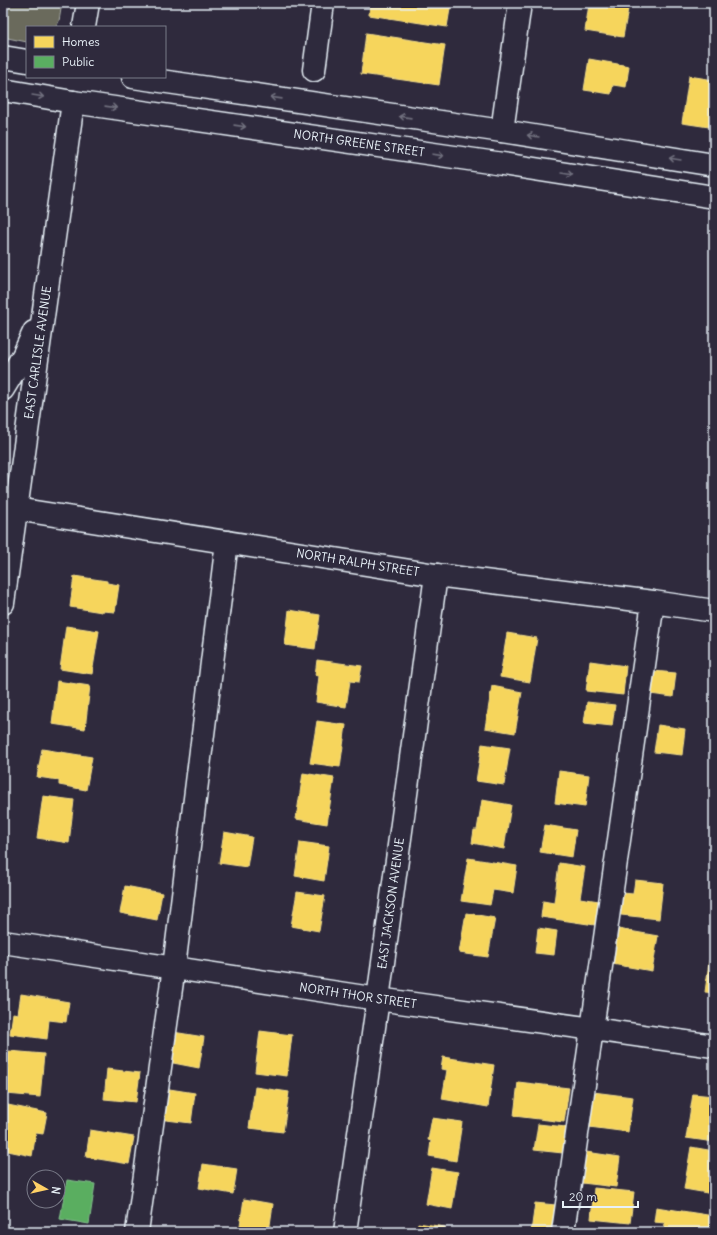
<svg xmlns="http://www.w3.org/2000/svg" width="717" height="1235" viewBox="0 0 717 1235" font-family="Delius,sans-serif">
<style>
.green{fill:#6a6a5c;stroke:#a9aeaa}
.homes{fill:#f6d55c;stroke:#f2dd8b}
.public{fill:#5aae61;stroke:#85c28e}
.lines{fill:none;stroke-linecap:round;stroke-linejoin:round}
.minor-casing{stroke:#e8f1f8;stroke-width:25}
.major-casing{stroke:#e8f1f8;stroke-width:25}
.minor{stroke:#2f2a3d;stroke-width:22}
.major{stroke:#2f2a3d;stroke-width:22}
.oneway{stroke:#70707e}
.labels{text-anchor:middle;stroke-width:4;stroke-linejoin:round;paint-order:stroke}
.street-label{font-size:12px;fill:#e8f1f8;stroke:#2f2a3d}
</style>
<rect width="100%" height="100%" fill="#2f2a3d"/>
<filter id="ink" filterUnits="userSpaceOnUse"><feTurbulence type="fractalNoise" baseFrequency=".025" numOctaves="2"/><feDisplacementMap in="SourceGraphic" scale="8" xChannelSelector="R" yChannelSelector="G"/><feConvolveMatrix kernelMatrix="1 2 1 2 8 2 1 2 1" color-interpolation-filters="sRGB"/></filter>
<g filter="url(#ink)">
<path class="green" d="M3 3H62L59 21 56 27H27V42L3 37Z"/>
<g class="homes">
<path d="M259 3H285L284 7Z"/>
<path d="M370 3H451L447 27 369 15Z"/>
<path d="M589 4 596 5 597 4 628 9 623 37 585 31Z"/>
<path d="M366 33 445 45 439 85 361 74Z"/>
<path d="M589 59 629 66 626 87 613 85 611 94 584 90Z"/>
<path d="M689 76 714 80V92L709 127 682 123Z"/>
<path d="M74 576 107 581V583L119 585 115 612 102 611V612L70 607Z"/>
<path d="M289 610 320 615 315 649 285 645Z"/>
<path d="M66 626 99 631 92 674 60 669Z"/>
<path d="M507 633 537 638 530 682 500 677Z"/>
<path d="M317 660 362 666 359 682 350 681 346 707 316 702 319 676 315 675Z"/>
<path d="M590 661 626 666 623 695 586 691Z"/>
<path d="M653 671 676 673 673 697 650 694Z"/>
<path d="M57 681 90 686 85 729 52 724Z"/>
<path d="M492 686 522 692 515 733 485 728Z"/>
<path d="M587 702 615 705 612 726 584 723Z"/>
<path d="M317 721 346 725 340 767 310 763Z"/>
<path d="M658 725 685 729 682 755 654 752Z"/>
<path d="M482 744 510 748 504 785 476 781Z"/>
<path d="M42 749 92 757 86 790 59 785V780L37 777Z"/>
<path d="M559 771 589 775 585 807 555 803Z"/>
<path d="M303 773 334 778 327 824 296 819Z"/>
<path d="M43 796 74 800 69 843 37 838Z"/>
<path d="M482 800 511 805 504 849 472 843 474 830H477Z"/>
<path d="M545 825 576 830 572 857 540 852Z"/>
<path d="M224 832 252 837 247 867 219 863Z"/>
<path d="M300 842 329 846 324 881 295 876Z"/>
<path d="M468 858 517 866 513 893 493 890 490 905 461 901Z"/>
<path d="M559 863 585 867 580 898 599 901 595 925 541 917 543 901 554 903Z"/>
<path d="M635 880 663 883 659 919 621 915 623 893 633 894Z"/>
<path d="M125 886 162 893 157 920 120 913Z"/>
<path d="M297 892 325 896 319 931 291 926Z"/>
<path d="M466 913 495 918 488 957 459 953Z"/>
<path d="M538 928 557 931 554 955 535 953Z"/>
<path d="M618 929 658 936 652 971 612 964Z"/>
<path d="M711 948 714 949V993L705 992Z"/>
<path d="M21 994 69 1002 66 1022 49 1020 47 1039 10 1034 13 1013 18 1014Z"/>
<path d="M260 1031 292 1035 287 1076 255 1072Z"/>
<path d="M173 1032 204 1037 199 1068 168 1062Z"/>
<path d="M9 1051 44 1054 40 1097 6 1094Z"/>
<path d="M443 1057 494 1065 488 1107 442 1099 447 1070 441 1069Z"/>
<path d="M107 1069 140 1073 136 1102 104 1099Z"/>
<path d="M518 1082 569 1088 564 1122 514 1116Z"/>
<path d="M255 1087 289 1092 283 1132 249 1128Z"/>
<path d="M163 1088 195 1093 191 1123 158 1119Z"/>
<path d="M593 1092 633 1097 628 1132 589 1127Z"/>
<path d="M693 1094 714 1096V1142L686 1138Z"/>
<path d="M3 1104 47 1113 43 1134 36 1133 32 1156 3 1150Z"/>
<path d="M432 1118 462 1122 456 1161 429 1156 431 1141 428 1140Z"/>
<path d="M538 1124 566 1127 563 1153 534 1150Z"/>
<path d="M90 1130 134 1137 129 1164 86 1157Z"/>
<path d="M691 1147 714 1151 713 1194 684 1189Z"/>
<path d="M586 1152 620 1157 616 1187 582 1183Z"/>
<path d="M203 1164 237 1169 233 1194 199 1188Z"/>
<path d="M432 1168 458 1172 452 1209 426 1204Z"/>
<path d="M594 1188 634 1192 630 1223 591 1219Z"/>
<path d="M244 1199 273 1204 269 1232H239Z"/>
<path d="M535 1203 556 1205 553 1232H531Z"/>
<path d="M656 1207 714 1216V1232H664L665 1223 654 1222Z"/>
<path d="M418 1223 445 1227 444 1232H416Z"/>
</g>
<path class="public" d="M67 1180 95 1184 89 1224 60 1219Z"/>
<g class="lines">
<defs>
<g id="minor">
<path d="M84 27 88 3"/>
<path d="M314 70 323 3"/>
<path d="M502 131 520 3"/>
<path d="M3 389 23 356 34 332"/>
<path id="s1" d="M3 507 436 575 653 602 714 611"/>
<path id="s2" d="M3 603 73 102"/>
<path id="s3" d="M3 942 378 999 714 1046"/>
<path d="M137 1232 174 967 227 542"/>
<path id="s4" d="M345 1232 378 999 436 575"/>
<path d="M563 1232 653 602"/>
</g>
<g id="major">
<path d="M3 57 27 61"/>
<path d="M133 77 502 131 714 165"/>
<path id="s5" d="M3 90 73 102 496 163 714 197"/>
</g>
</defs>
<use href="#minor" class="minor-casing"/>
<use href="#major" class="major-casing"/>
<use href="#minor" class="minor"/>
<use href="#major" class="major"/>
</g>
<defs><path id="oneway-shaft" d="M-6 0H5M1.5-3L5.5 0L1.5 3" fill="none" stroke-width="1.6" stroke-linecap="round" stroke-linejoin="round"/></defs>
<g class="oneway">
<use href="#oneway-shaft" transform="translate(38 96) rotate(9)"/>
<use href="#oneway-shaft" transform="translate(276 98) rotate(-172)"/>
<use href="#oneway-shaft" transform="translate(111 107) rotate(8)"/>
<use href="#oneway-shaft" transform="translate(405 117) rotate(-172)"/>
<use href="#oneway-shaft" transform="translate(240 126) rotate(8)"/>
<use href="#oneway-shaft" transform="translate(533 136) rotate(-171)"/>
<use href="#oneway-shaft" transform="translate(438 155) rotate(8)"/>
<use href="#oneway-shaft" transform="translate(675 159) rotate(-171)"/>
<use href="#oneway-shaft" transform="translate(567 174) rotate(9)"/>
</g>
</g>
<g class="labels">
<g class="street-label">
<text dy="4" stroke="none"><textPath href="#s5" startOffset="360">NORTH GREENE STREET</textPath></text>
<text dy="4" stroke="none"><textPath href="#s2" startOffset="253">EAST CARLISLE AVENUE</textPath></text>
<text dy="4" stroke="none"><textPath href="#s1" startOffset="359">NORTH RALPH STREET</textPath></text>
<text dy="4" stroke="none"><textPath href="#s4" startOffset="332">EAST JACKSON AVENUE</textPath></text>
<text dy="4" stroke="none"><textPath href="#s3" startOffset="359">NORTH THOR STREET</textPath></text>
</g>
</g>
<rect width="717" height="1235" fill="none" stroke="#2f2a3d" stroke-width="16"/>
<rect x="8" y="8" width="701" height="1219" fill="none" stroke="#e8f1f8" stroke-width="1.5" filter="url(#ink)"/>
<rect x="26" y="26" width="140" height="52" fill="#2f2a3d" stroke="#797a88"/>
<rect x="34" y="36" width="20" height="12" fill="#f6d55c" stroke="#797a88"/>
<text x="62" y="46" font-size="12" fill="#e8f1f8">Homes</text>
<rect x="34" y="56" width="20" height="12" fill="#5aae61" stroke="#797a88"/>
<text x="62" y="66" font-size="12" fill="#e8f1f8">Public</text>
<g transform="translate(46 1189) rotate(98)"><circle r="19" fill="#2f2a3d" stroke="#797a88"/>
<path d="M0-3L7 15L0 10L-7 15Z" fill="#ffd166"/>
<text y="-6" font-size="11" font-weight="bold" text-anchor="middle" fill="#e8f1f8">N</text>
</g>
<path d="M563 1201v6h75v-6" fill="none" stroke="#e8f1f8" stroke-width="2"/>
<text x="569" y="1201" font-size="12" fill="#e8f1f8" stroke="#2f2a3d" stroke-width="3" paint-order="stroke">20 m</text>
</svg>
